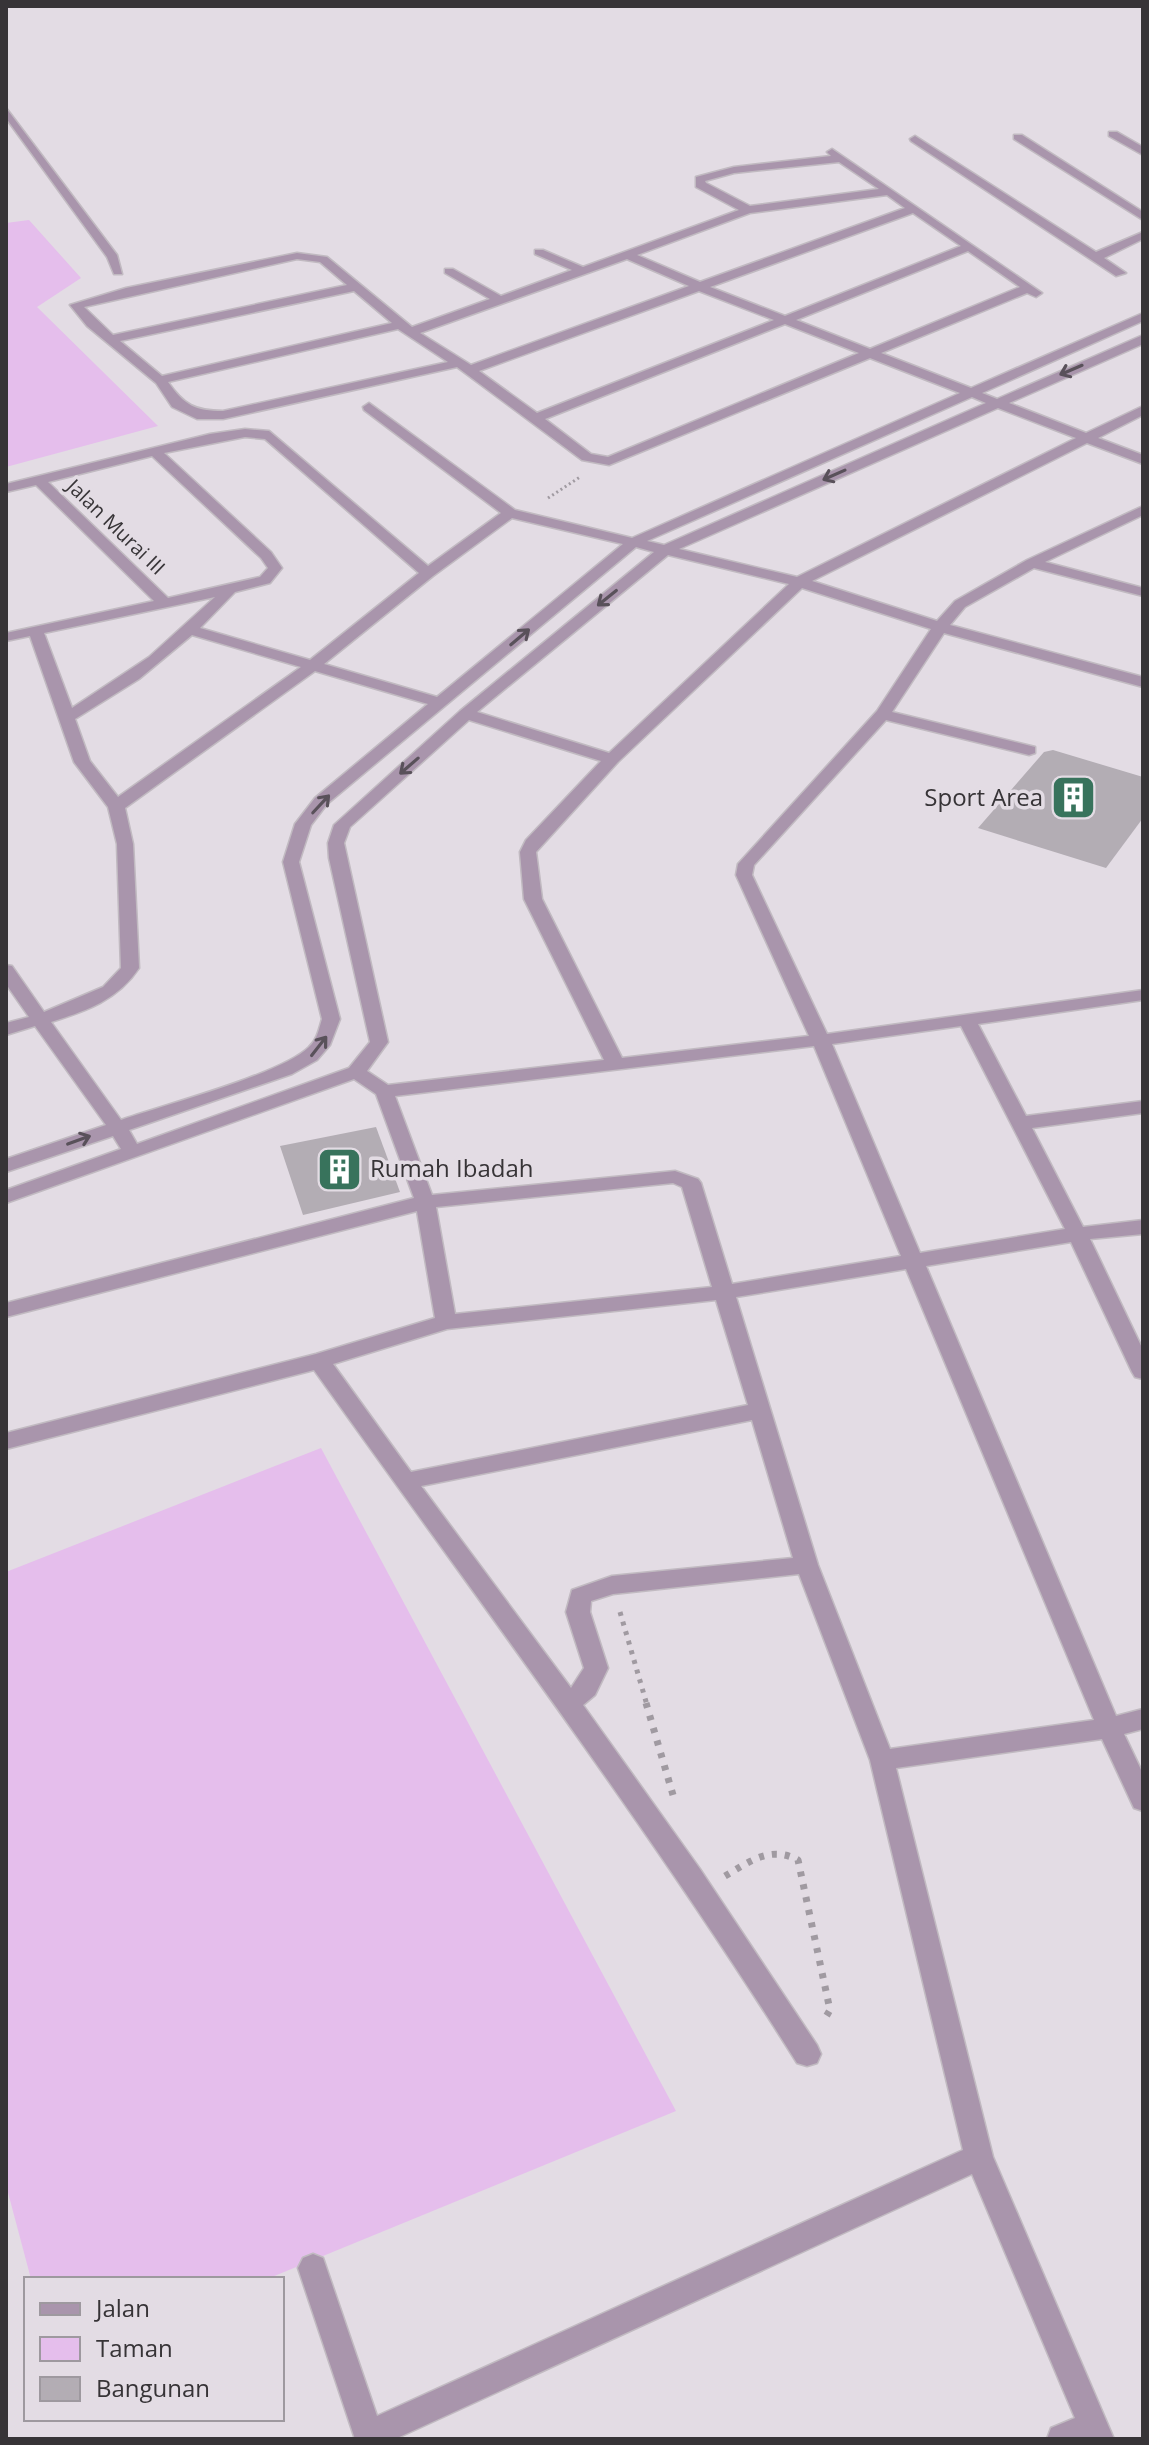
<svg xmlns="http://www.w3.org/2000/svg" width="1149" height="2445" viewBox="0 0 1149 2445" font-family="'Open Sans',sans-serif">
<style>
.green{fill:#e5beec}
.building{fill:#b3adb4}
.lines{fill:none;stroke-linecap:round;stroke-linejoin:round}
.minor-casing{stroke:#c1bac1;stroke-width:3}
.path-far2{stroke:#a09aa1;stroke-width:3;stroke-dasharray:2 3;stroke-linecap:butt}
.path-far1{stroke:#a09aa1;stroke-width:5;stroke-dasharray:4 6;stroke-linecap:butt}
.path{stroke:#a09aa1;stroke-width:7;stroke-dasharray:5 8;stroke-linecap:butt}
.minor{fill:#a995ac;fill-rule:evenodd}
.oneway{stroke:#59515a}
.labels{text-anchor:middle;stroke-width:7;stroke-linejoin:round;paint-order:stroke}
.far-street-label{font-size:20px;fill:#373437;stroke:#e3dce4}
.poi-label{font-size:24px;fill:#373437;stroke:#e3dce4;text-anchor:end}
</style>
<rect width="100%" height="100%" fill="#e3dce4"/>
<g class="green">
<path d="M29 220 81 278 37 307 158 426 6 467V223Z"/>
<path d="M321 1448 676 2111 267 2279H31L6 2185V1572Z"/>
</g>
<g class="building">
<path d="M1053 750 1143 777V818L1106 868 978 828 1044 752Z"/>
<path d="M376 1127 400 1192 303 1215 280 1146Z"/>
</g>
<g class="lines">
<defs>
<g id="minor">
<path d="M6 108 117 255 122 274H114L107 257 6 118Z"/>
<path d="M1109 132H1117L1143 147V155L1109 136Z"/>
<path d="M1014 135H1022L1143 212V220L1014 139Z"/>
<path d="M915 136 1096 252 1143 232V239L1104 258 1126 273 1116 276 911 141 910 139Z"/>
<path d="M832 149 1042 293 1036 297 1027 293 881 353 971 388 1143 313V321L982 393 997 399 1143 335V344L1009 403 1086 433 1143 406V415L1098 438 1143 455V464L1087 443 812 581 937 621 955 601 1027 560 1143 506V515L1045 562 1143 588V596L1034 568 965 607 950 625 1143 677V687L944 633 892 712 1035 747V753L1029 755 886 720 754 865 752 875 827 1034 1143 990V1000L978 1024 1026 1116 1143 1101V1113L1032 1128 1083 1227 1143 1220V1234L1090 1239 1143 1350V1379L1135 1377 1132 1372 1071 1242 926 1266 1116 1716 1143 1709V1729L1124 1734 1143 1774V1811L1134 1808 1102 1739 896 1768 993 2157 1114 2439H1047L1051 2428 1075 2418 972 2174 395 2439H355L298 2268 303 2258 313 2254 323 2258 377 2416 963 2150 870 1760 799 1574 613 1594 591 1601 590 1612 608 1668 595 1695 583 1705 700 1869 817 2045 821 2054 817 2063 807 2066 797 2063C647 1824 477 1599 314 1370L6 1449V1433L316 1354 435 1318 417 1211 6 1317V1303L414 1198 376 1094 354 1079 6 1203V1190L121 1149 113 1136 6 1172V1159L106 1125 35 1026 6 1035V1023L29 1017 6 984V965L12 966 44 1012 103 987 121 968 117 844 108 807 74 762 30 636 6 641V633L154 601 36 485 6 492V484L210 434 245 429 269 431 428 566 501 513 364 410 363 407 369 403 515 510 632 538 960 393 870 358 609 465 582 460 457 367 223 419H197L172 407 156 383 87 326 70 305 126 288 297 253 327 257 412 327 490 299 445 273V269H453L501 296 572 270 535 254V250H543L583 267 739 210 696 187V177L734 167 831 156 827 152ZM839 162 879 189 750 206 706 183 705 181 734 173ZM887 195 905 208 700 282 637 255 750 213ZM913 213 961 246 785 316 710 287ZM968 251 1020 287 870 349 796 320ZM297 259 320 262 347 285 113 335 84 307ZM627 259 689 286 471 365 420 333ZM354 291 392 323 162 376 120 341ZM699 291 774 320 537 413 479 371ZM785 324 859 353 608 457 591 454 545 419ZM398 329 448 362 223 411C195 411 184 405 168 382ZM972 397 986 403 664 545 647 541ZM998 408 1076 438 797 577 679 549ZM245 437 265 439 419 573 310 660 200 628 235 592 270 583 282 568 271 552 164 453ZM152 456 261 558 268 568 260 577 168 598 48 482ZM512 518 623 544 437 697 324 664 433 576ZM636 547 654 552 460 711 334 825 328 843 329 858 370 1042 349 1068 137 1144 129 1130 292 1074 317 1060 330 1045 340 1019 299 862 311 825 327 804ZM668 555 789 584 609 753 477 712ZM802 588 931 629 877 711 738 864 736 875 809 1036 622 1058 542 899 536 852 618 762ZM215 597 149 657 72 708 44 633ZM192 635 301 667 118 797 90 761 75 719 139 679ZM315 671 428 704 315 798 295 824 283 862 322 1019C319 1029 317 1040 309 1047 282 1074 163 1105 121 1120L51 1022C86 1011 118 1000 139 968L133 844 125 808ZM469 720 601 761 526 840 520 852 524 899 604 1060 388 1085 367 1071 388 1042 344 843 350 827ZM961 1026 1065 1229 920 1253 832 1044ZM814 1046 901 1256 732 1284 701 1183 698 1179 675 1171 432 1195 395 1096ZM673 1183 682 1187 712 1287 455 1314 436 1207ZM906 1269 1094 1720 890 1749 818 1565 736 1297ZM716 1300 748 1405 411 1472 333 1364 447 1329ZM752 1420 793 1558 612 1576 572 1590 566 1612 584 1668 571 1688 421 1486Z"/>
</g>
</defs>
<use href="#minor" class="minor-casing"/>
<path class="path-far2" d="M548 498 580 477"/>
<path class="path-far1" d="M620 1612 647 1705"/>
<g class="path">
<path d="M646 1703 673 1795"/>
<path d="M725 1876C749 1862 770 1845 798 1860L830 2010 824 2020"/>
</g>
<use href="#minor" class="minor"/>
</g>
<defs><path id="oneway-shaft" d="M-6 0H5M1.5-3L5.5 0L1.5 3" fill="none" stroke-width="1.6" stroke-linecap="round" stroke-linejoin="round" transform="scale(2)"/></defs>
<g class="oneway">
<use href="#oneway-shaft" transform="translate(1071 370) rotate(157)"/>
<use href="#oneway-shaft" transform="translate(834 475) rotate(156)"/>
<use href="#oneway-shaft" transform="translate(607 598) rotate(141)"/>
<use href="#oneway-shaft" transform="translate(520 637) rotate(-40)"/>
<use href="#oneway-shaft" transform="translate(409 766) rotate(139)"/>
<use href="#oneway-shaft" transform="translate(321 804) rotate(-47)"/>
<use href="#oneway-shaft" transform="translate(319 1046) rotate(-52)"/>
<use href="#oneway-shaft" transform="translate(79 1140) rotate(-20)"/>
</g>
<defs>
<symbol id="building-square" viewBox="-11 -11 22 22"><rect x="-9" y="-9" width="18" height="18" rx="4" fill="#38735c" stroke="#e3dce4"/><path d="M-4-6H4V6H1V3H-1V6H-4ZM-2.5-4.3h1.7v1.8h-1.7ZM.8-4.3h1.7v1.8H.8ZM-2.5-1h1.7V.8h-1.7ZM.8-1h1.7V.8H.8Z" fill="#fff"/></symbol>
</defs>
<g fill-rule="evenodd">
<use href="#building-square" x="1048" y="772" width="51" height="51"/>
<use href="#building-square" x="314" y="1144" width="51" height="51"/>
</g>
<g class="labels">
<g class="far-street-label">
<text transform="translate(116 527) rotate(44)" y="7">Jalan Murai III</text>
</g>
<g class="poi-label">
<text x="1043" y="806">Sport Area</text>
<text x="370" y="1177" text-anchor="start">Rumah Ibadah</text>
</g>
</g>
<rect width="1149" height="2445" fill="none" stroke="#373437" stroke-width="16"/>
<rect x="24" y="2277" width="260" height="144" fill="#e3dce4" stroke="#9e999f" stroke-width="2"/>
<rect x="40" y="2303" width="40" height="12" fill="#a995ac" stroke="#9e999f" stroke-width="2"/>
<text x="96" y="2317" font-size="24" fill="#373437">Jalan</text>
<rect x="40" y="2337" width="40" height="24" fill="#e5beec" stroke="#9e999f" stroke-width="2"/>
<text x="96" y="2357" font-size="24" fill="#373437">Taman</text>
<rect x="40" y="2377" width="40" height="24" fill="#b3adb4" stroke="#9e999f" stroke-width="2"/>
<text x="96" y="2397" font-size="24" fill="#373437">Bangunan</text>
</svg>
